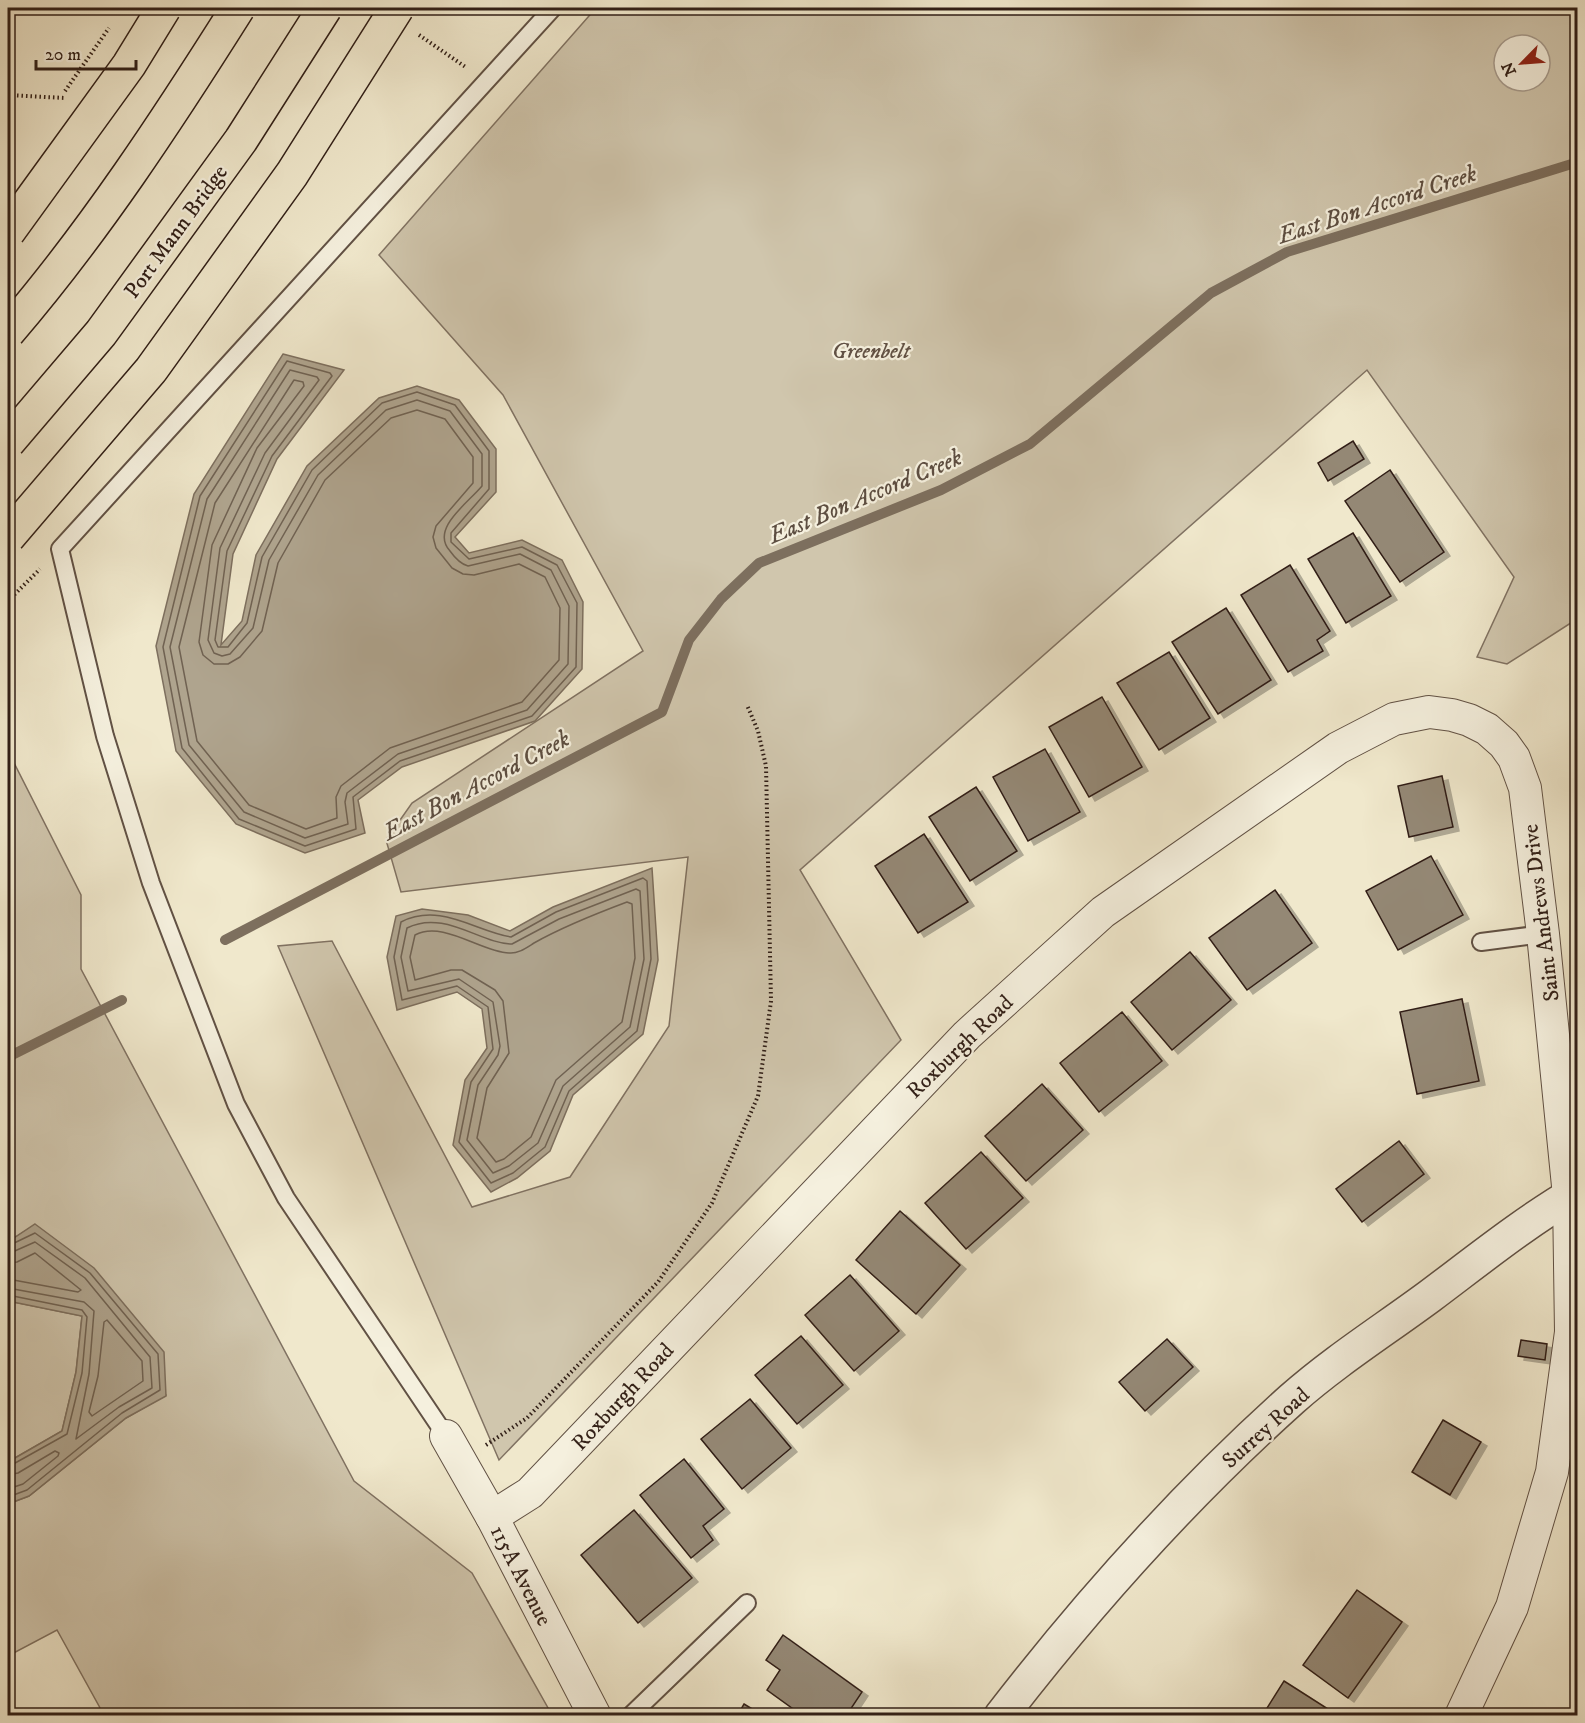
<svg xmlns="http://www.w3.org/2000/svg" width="1585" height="1723" viewBox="0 0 1585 1723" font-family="'IM FELL DW Pica',serif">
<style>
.green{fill:#d0c6ad;stroke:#807262;stroke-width:1.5;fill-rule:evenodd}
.water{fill:#afa48e;stroke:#7d6f5e;stroke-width:1.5}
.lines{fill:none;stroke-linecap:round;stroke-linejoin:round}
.shore{stroke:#706252;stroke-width:1.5}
.stream{stroke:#7d6f5e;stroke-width:10}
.building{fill:#948875;stroke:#311f17;stroke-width:1.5;filter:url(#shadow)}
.service-casing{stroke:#615144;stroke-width:20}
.minor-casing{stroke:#615144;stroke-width:34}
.tertiary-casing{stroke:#615144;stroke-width:36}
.path{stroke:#311f17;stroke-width:4;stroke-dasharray:1.5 3;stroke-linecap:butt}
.service{stroke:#f5f0de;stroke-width:16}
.minor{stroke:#f5f0de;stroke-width:32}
.tertiary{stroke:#f5f0de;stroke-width:33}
.motorway-bridge-casing{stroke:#311f17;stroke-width:36;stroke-linecap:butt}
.path-bridge{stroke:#311f17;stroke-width:4;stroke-dasharray:1.5 3;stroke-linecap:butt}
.motorway-bridge{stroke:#f0e8cc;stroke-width:33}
.labels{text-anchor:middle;stroke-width:4.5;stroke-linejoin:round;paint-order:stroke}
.street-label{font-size:22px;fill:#311f17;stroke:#f5f0de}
.park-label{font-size:22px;font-style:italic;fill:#615144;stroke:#f5f0de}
.water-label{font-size:24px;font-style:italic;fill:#5d4e41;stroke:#f5f0de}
</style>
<defs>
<filter id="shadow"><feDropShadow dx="6" dy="4" stdDeviation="0" flood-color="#0004"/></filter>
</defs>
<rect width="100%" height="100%" fill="#f0e8cc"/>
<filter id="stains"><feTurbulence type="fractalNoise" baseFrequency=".00333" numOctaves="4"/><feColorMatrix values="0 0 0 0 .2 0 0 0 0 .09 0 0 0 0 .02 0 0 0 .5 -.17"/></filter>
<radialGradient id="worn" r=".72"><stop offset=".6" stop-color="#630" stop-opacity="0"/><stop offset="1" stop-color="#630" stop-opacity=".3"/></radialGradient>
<g class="green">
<path d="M596 8H1577V619L1507 664 1477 657 1514 577 1367 370 800 870 901 1040 499 1460 278 946 332 941 472 1207 570 1177 669 1026 688 857 401 892 386 840 412 803 643 651 503 395 379 255ZM1504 45H1540V81H1504Z"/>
<path d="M8 751 81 895V969L354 1481 472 1573 552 1715H104L57 1630 8 1656V1504L29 1496 126 1418 166 1395 35 1225 8 1242Z"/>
<path d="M8 1301 82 1316 76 1372 62 1431 8 1462Z"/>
</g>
<g class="water">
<path d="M283 354 344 370 277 459 233 554 221 645 242 621 256 555 307 466 379 398 417 386 459 400 496 449V492L455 537 469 553 522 540 562 560 583 602 582 669 535 721 402 767 358 800 365 833 305 853 236 824 176 751 156 646 194 494Z"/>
<path d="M652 868 658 960 643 1034 573 1095 550 1151 517 1178 491 1192 453 1145 465 1080 487 1048 482 1009 457 992 397 1010 387 957 396 916 422 909 468 915 510 931 553 907Z"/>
<path d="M35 1224 94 1268 164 1352 166 1396 126 1418 29 1496 8 1504V1462L62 1431 76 1372 82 1316 8 1301V1242Z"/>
</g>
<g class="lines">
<g class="shore">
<path d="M287 361 330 373 332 376 272 456 227 551 215 640 218 647H228L247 623 262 557 312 470 382 403 417 392 455 405 489 451V489L451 533V542L469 559 522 547 557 565 577 603 576 667 532 716 400 761 353 797 356 829 305 846 239 819 182 748 163 647 200 496Z"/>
<path d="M290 370 317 377 319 380 265 453 220 548 208 640 214 653 222 656 230 654 253 628 269 560 318 475 386 410 417 400 450 411 482 454V486C467 504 430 529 450 551 455 558 460 564 468 566L520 554 551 570 569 606 568 664 527 710 398 754 347 793 345 802 348 824 305 838 244 812 189 745 170 647 207 499Z"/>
<path d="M294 380 303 382 304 386 257 448 212 545 199 642 203 655 214 664H228L240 657 262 631 278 563 325 480 391 418 417 410 445 419 473 457V483L436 526 433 537 436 548 452 568 463 574 474 575 519 564 545 577 560 608 559 660 522 702 390 748 341 786 336 797 337 818 306 829 249 805 197 741 179 647 215 503Z"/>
<path d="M643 878 647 881 651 959 637 1031 569 1091 545 1147 513 1173 491 1183 459 1142 471 1082 493 1049 488 1007 457 986 402 1000 394 957 401 922C440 902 475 931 511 937L556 912Z"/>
<path d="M636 889 640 891 644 959 630 1027 563 1086 538 1143 509 1166 493 1173 467 1140 478 1085 498 1055 500 1046 493 1002 459 979 408 991 401 957 407 928C444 909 481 944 512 944L559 919Z"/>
<path d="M627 902 632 904 635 958 622 1022 556 1080 531 1137 504 1159 496 1162 477 1138 487 1088 509 1053 503 1001 495 990 462 970H451L415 980 410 957 415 935C443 920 481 952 509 953 518 954 526 948 534 943 564 926 595 914 627 902Z"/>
<path d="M8 1246 35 1233 90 1273 158 1354 160 1390 122 1413 27 1490 8 1497"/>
<path d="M8 1254 35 1242 85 1278 150 1357 152 1388 119 1407 76 1439 89 1374 94 1311 84 1302 8 1288"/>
<path d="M8 1263 17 1262 35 1253 81 1290 78 1292 8 1279"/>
<path d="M8 1295 82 1310 87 1317 82 1373 67 1434 8 1467"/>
<path d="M107 1320 142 1361 143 1381 92 1416 89 1412 98 1376 104 1322Z"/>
<path d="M8 1475 18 1473 55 1451 59 1453 58 1456 23 1484 8 1489"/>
</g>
<g class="stream">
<path d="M225 940 662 712 689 640 721 599 759 563 941 490 1030 444 1211 293 1287 252 1578 162"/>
<path d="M8 1057 122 1000"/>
</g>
</g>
<g class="building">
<path d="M1353 441 1364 459 1328 481 1318 463Z"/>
<path d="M1390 470 1444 552 1400 582 1345 501Z"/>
<path d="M1353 533 1391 596 1346 623 1308 559Z"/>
<path d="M1290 565 1330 631 1317 640 1323 651 1288 672 1241 595Z"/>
<path d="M1226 608 1271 680 1218 714 1172 642Z"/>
<path d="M1169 652 1210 718 1159 750 1117 683Z"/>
<path d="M1102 697 1142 767 1089 797 1049 727Z"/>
<path d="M1045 749 1080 812 1028 841 993 777Z"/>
<path d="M1442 776 1453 827 1409 837 1398 786Z"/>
<path d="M976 787 1017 851 970 881 929 817Z"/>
<path d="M924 834 968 902 918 933 875 866Z"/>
<path d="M1431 856 1463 915 1398 950 1366 891Z"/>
<path d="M1275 890 1312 943 1247 990 1209 938Z"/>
<path d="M1190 952 1231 1000 1172 1050 1131 1002Z"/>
<path d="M1462 999 1479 1081 1417 1094 1400 1012Z"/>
<path d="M1122 1012 1162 1061 1099 1112 1060 1063Z"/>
<path d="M1042 1084 1083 1130 1026 1181 985 1136Z"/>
<path d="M1399 1141 1424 1174 1362 1222 1336 1189Z"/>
<path d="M981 1152 1023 1198 966 1249 925 1203Z"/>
<path d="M900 1211 960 1265 916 1314 856 1260Z"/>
<path d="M850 1275 899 1331 854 1371 805 1315Z"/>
<path d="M801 1336 843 1385 797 1424 755 1375Z"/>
<path d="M1167 1339 1193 1367 1145 1411 1119 1382Z"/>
<path d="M1521 1340 1547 1344 1545 1360 1518 1356Z"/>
<path d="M750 1399 791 1448 742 1489 701 1439Z"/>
<path d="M1443 1420 1481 1442 1450 1495 1412 1472Z"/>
<path d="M684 1459 724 1509 703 1526 713 1540 691 1558 640 1495Z"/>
<path d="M634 1510 692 1578 638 1623 581 1555Z"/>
<path d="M1357 1590 1402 1622 1348 1698 1303 1665Z"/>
<path d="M783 1635 862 1692 846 1716H803L767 1690 780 1670 766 1660Z"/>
<path d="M1284 1681 1328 1709 1324 1716H1262Z"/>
<path d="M744 1704 764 1716H737Z"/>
</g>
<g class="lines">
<defs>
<g id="service">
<path d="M1481 942 1543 934"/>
<path d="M446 1436 286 1198 236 1104 151 883 105 736 60 549 553 8"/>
<path d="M630 1716 747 1603"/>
</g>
<g id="minor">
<path d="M446 1436 492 1517 595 1716"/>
<path d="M492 1517 530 1493 967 1035 1103 912 1338 748 1394 719 1429 712 1452 715 1469 720 1487 729 1504 744 1514 758 1525 788 1543 934 1569 1196 1571 1332 1552 1472 1512 1607 1461 1716"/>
</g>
<path id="tertiary" d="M1001 1716C1089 1602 1185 1495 1292 1399 1335 1361 1384 1330 1430 1296 1478 1260 1525 1222 1578 1191"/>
</defs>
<use href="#service" class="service-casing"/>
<use href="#minor" class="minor-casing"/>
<use href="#tertiary" class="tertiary-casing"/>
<g class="path">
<path d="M419 35 467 68"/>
<path d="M8 95 65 98"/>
<path d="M8 601 40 569"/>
<path d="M486 1445 527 1418 658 1282 712 1203 758 1096 771 1001 766 766 758 731 747 705"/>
</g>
<use href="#service" class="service"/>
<use href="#minor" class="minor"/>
<use href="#tertiary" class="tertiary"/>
<defs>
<g id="motorway-bridge">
<path d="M8 232 129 65 164 8"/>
<path d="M8 332C94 232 168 119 238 8"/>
<path d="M8 442 101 333 241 140 325 8"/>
<path d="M8 537 151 370 292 174 397 8"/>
</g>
</defs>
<use href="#motorway-bridge" class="motorway-bridge-casing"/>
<path class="path-bridge" d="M65 91 109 28"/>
<use href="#motorway-bridge" class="motorway-bridge"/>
</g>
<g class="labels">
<g class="street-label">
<text transform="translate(175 231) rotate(-54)" y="8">Port Mann Bridge</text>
<text transform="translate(1540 913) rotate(-97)" y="8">Saint Andrews Drive</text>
<text transform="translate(959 1046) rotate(-44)" y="8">Roxburgh Road</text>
<text transform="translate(622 1396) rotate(-47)" y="8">Roxburgh Road</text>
<text transform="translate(1265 1427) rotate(-42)" y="8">Surrey Road</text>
<text transform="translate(522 1575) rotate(63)" y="8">115A Avenue</text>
</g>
<g class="park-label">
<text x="871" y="358">Greenbelt</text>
</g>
<g class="water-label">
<text transform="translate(1377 204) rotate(-18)" y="8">East Bon Accord Creek</text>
<text transform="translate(865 496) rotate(-23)" y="8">East Bon Accord Creek</text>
<text transform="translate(476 785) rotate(-28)" y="8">East Bon Accord Creek</text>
</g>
</g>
<rect width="1585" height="1723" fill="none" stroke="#f0e8cc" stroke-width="30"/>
<rect x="9" y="9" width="1567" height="1705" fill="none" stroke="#311f17" stroke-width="3"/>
<rect x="15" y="15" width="1555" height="1693" fill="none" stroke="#311f17" stroke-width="1.5"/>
<g transform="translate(1522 63) rotate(245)"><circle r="28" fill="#f5f0de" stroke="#a79c8e" stroke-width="1.5"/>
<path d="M0-4.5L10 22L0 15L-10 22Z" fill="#8f2418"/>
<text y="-9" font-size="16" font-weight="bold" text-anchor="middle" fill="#311f17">N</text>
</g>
<path d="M36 60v9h100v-9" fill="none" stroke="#311f17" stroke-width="3"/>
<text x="45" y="60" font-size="18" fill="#311f17" stroke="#f5f0de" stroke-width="4.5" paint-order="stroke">20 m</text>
<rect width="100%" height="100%" filter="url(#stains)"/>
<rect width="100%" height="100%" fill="url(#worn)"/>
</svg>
